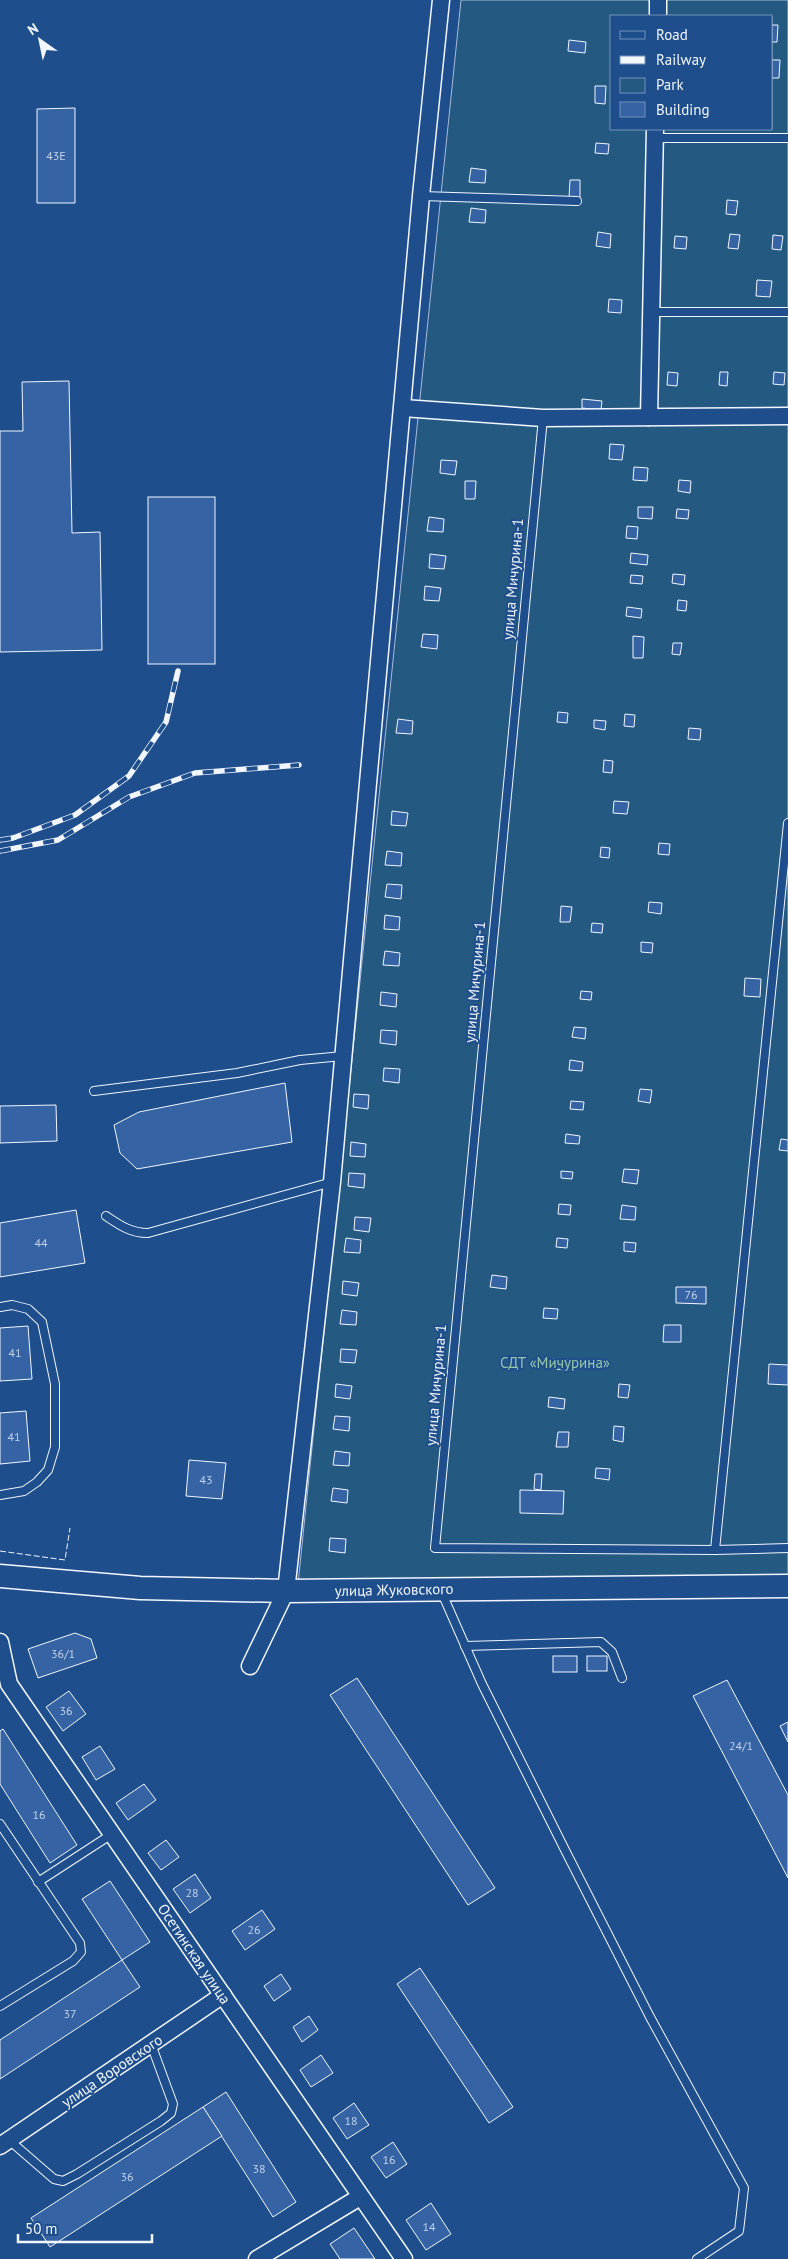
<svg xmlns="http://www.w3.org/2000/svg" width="788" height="2259" viewBox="0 0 788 2259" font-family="'PT Sans',sans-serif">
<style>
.green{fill:#245a82;stroke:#a8bbd7;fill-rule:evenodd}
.building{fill:#3563a3;stroke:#f2f6ff}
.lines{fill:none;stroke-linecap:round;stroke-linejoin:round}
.lane-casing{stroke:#f2f6ff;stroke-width:10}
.street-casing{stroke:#f2f6ff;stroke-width:19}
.secondary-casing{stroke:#f2f6ff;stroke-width:25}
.lane{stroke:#1f4e8c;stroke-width:8}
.street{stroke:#1f4e8c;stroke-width:16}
.secondary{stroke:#1f4e8c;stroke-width:22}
.rail-casing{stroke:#f2f6ff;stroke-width:5.5}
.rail{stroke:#1f4e8c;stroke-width:4;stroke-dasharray:11;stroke-linecap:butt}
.fence{stroke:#f2f6ff;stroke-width:1;stroke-dasharray:6 2.5;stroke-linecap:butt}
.labels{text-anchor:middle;stroke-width:4;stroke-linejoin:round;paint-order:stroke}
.number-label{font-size:12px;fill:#c3d1e8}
.street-label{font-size:15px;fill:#f2f6ff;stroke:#1f4e8c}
.park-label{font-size:15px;fill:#97c8a6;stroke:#1f4e8c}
</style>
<rect width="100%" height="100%" fill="#1f4e8c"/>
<path class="green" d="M461 0H788V1589L298 1584ZM612 16H772V129H612Z"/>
<g class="building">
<path d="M772 25H778L777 42H772Z"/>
<path d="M569 40 586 42 585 53 568 51Z"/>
<path d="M772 60H780L779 78H772Z"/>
<path d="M595 86H606L605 104 595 103Z"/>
<path d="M75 108V203H37V109Z"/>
<path d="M596 143 609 144 608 154 595 153Z"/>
<path d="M471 168 486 170 485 183 469 182Z"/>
<path d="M570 180H580V198H569Z"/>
<path d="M727 200 738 201 736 215 726 214Z"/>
<path d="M471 208 486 210 485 223 469 222Z"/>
<path d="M598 232 611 234 610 248 596 246Z"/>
<path d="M730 234 740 235 738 249 728 248Z"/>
<path d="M773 235 783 236 781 250 772 249Z"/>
<path d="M675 236 687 237 686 249 674 248Z"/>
<path d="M757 280 772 281 770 297 756 296Z"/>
<path d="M609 299 622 300 621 313 608 312Z"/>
<path d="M668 372 678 373 677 386 667 385Z"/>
<path d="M720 372H728L727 386 719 385Z"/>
<path d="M774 372 785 373 784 385 773 384Z"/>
<path d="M69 381 72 533 100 532 102 650 0 652V431H23L22 382Z"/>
<path d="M582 399 602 401 601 410 582 408Z"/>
<path d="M610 444 624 445 622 460 609 459Z"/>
<path d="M441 460 457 461 455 475 440 473Z"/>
<path d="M634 467 648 468 647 481 633 480Z"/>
<path d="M679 480 691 481 690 493 678 491Z"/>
<path d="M465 481H476L475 499H465Z"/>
<rect x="148" y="497" width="67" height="167"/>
<path d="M638 507H653L652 519 638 518Z"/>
<path d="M677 509 689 510 688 519 676 518Z"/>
<path d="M429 517 444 519 443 532 427 531Z"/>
<path d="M627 526 638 527 637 539 626 538Z"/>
<path d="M631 553 648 555 647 565 630 563Z"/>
<path d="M430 554 446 556 444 569 429 568Z"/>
<path d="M673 574 685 575 684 585 672 583Z"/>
<path d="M631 575 643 576 642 584 630 583Z"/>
<path d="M425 586 441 588 439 601 424 600Z"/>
<path d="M678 600 687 601 686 611 677 610Z"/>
<path d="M627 607 642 609 641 618 626 616Z"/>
<path d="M423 634 438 635 437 649 421 647Z"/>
<path d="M633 636 644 637 643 658H633Z"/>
<path d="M673 643H682L680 655 672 654Z"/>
<path d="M558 712 568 713 567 723 557 722Z"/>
<path d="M625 714 635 715 634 727 624 726Z"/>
<path d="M398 719 413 721 412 734 396 733Z"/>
<path d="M594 720 606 721 605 730 594 728Z"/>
<path d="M689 728 701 729 700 740 688 739Z"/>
<path d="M604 760 613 761 612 773 603 772Z"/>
<path d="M614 801 629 802 627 814 613 813Z"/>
<path d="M392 811 408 813 406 826 391 825Z"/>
<path d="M659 843 670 844 669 855 658 854Z"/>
<path d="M601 847 610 848 609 858 600 857Z"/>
<path d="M387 851 402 853 401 866 385 865Z"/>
<path d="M387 884 402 885 401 899 385 897Z"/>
<path d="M649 902 662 903 661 914 648 912Z"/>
<path d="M561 906 572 907 570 922H560Z"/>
<path d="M385 915 400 917 399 930 384 929Z"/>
<path d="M592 923 603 924 602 933 591 932Z"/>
<path d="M641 942 653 943 652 953 641 952Z"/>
<path d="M385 951 400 953 399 966 383 965Z"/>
<path d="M745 978 761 979 760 997 744 996Z"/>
<path d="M581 991 592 992 591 1000 580 999Z"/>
<path d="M381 992 397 994 396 1007 380 1005Z"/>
<path d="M574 1027 586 1028 585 1039 572 1037Z"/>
<path d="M381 1030 397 1031 396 1045 380 1043Z"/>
<path d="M570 1060 583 1062 582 1071 569 1070Z"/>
<path d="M384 1068 400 1069 399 1083 383 1081Z"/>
<path d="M285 1083 292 1142 137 1169 120 1153 114 1125 139 1112Z"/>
<path d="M640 1089 652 1090 650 1103 638 1101Z"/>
<path d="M354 1094 369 1095 368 1109 353 1107Z"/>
<path d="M571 1101 584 1102 583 1110 570 1109Z"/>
<path d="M56 1105 57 1141 0 1143V1106Z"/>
<path d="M566 1134 580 1136 579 1144 565 1143Z"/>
<path d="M781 1139 788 1140V1151L779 1150Z"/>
<path d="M351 1142 366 1144 365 1157 350 1156Z"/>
<path d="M624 1169 639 1170 637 1184 622 1182Z"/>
<path d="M561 1171 573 1172 572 1179 561 1178Z"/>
<path d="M349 1173 365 1174 364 1188 348 1186Z"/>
<path d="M559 1204 571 1205 570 1215 558 1214Z"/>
<path d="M622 1205 636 1207 635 1220 620 1219Z"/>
<path d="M76 1210 85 1263 0 1277V1223Z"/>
<path d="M355 1217 371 1218 369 1232 354 1230Z"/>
<path d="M346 1238 361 1240 360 1253 344 1252Z"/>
<path d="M557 1238 568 1239 567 1248 556 1247Z"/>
<path d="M624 1242 636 1243 635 1252 624 1251Z"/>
<path d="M492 1275 507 1277 506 1289 490 1287Z"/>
<path d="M343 1281 359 1283 357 1296 342 1294Z"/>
<path d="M676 1287H706V1304L676 1303Z"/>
<path d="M544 1308 558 1309 557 1319 543 1318Z"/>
<path d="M342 1310 357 1312 356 1325 340 1324Z"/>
<path d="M664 1325H681V1342H663Z"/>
<path d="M28 1326 32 1379 0 1381V1328Z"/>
<path d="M341 1349 357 1350 355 1363 340 1362Z"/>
<path d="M553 1359 568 1360 567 1370 553 1369Z"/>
<path d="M769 1364 788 1365V1385L768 1384Z"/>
<path d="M336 1384 352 1386 350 1399 335 1397Z"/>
<path d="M619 1384 630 1385 628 1398 618 1397Z"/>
<path d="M549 1397 565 1399 564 1409 548 1407Z"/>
<path d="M26 1411 30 1461 0 1464V1413Z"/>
<path d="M335 1416 350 1417 349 1431 333 1429Z"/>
<path d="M614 1426 624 1427 623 1442 613 1440Z"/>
<path d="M558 1432H569L568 1447H556Z"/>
<path d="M335 1451 350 1453 349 1466 333 1465Z"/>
<path d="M189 1460 226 1463 222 1499 186 1496Z"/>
<path d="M596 1468 610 1469 609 1480 595 1478Z"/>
<path d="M535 1474H542L541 1490 534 1489Z"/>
<path d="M333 1488 348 1490 347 1503 331 1501Z"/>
<path d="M520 1490 564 1491 563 1514 520 1513Z"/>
<path d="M330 1538 346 1539 345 1553 329 1551Z"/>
<path d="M75 1633 91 1639 97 1658 38 1678 28 1649Z"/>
<rect x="553" y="1656" width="24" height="16"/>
<rect x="587" y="1656" width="20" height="15"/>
<path d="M357 1678 495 1888 468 1905 330 1695Z"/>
<path d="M727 1680 788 1795V1878L693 1696Z"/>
<path d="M69 1691 86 1714 63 1731 46 1707Z"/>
<path d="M788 1722V1742L780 1726Z"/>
<path d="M3 1729 77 1845 50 1863 0 1784V1731Z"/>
<path d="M100 1746 115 1769 96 1780 82 1757Z"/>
<path d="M144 1784 156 1800 128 1820 116 1803Z"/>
<path d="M166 1840 179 1857 161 1870 148 1853Z"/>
<path d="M195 1874 211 1898 190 1913 173 1889Z"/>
<path d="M110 1881 150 1942 122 1960 82 1899Z"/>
<path d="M262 1910 275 1929 245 1950 232 1931Z"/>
<path d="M122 1960 140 1987 0 2079V2040Z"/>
<path d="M420 1968 513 2107 489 2123 397 1984Z"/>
<path d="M281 1974 291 1989 274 2001 264 1986Z"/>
<path d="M309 2016 318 2030 302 2042 293 2027Z"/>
<path d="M321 2055 333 2073 311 2087 300 2070Z"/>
<path d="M226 2092 296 2202 273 2217 203 2107Z"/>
<path d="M354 2103 369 2125 347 2139 333 2118Z"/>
<path d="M203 2107 222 2136 50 2247 31 2218Z"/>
<path d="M393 2142 407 2164 386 2178 371 2157Z"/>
<path d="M431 2203 451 2234 426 2250 406 2220Z"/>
<path d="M354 2228 375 2259H340L330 2244Z"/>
</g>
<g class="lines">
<defs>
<g id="lane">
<path d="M655 138H788"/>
<path d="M421 196 577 201"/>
<path d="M651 312H788"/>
<path d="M543 418 435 1548 715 1550 788 1548"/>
<path d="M94 1091 237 1073 300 1060 343 1056"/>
<path d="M106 1216C121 1226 131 1233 148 1233L332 1182"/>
<path d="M0 1307 12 1305 28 1309 42 1322 55 1384V1447L48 1470 37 1482 24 1491 0 1495"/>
<path d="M715 1550 788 823"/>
<path d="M441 1591 482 1684 564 1848 650 2017 744 2188 739 2231 697 2259"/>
<path d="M465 1646 601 1642 612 1652 622 1678"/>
<path d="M0 1824 80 1943 81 1952 73 1961 0 2006"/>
<path d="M38 1882 112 1834"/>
<path d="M9 2140 54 2179 63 2181 77 2174 161 2121 171 2113 173 2104 151 2044"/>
</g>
<g id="street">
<path d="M658 16V0"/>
<path d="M403 408 543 418 788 416"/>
<path d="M649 417 655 129"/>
<path d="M0 1642 9 1684 404 2259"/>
<path d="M250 1666 286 1591 332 1182 421 196 441 0"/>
<path d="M0 2146 223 1995"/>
<path d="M257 2259 360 2197"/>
</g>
<path id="secondary" d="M0 1576 140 1588 286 1591 788 1586"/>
</defs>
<use href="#lane" class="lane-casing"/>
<use href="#street" class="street-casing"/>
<use href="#secondary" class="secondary-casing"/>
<use href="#lane" class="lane"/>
<use href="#street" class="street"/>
<use href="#secondary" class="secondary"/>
<defs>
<g id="rail">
<path d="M0 840 13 838 75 815 129 776 166 722 178 671"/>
<path d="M0 851 58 840 129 797 195 773 299 765"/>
</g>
</defs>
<use href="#rail" class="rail-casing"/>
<use href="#rail" class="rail"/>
<path class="fence" d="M0 1551 65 1560 70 1528"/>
</g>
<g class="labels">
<g class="number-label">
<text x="56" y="160">43Е</text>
<text x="41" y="1247">44</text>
<text x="691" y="1299">76</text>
<text x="15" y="1357">41</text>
<text x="14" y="1441">41</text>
<text x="206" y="1484">43</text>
<text x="63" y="1658">36/1</text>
<text x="66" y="1715">36</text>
<text x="741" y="1750">24/1</text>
<text x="39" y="1819">16</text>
<text x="192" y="1897">28</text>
<text x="254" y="1934">26</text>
<text x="70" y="2018">37</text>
<text x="351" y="2125">18</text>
<text x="389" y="2164">16</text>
<text x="259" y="2173">38</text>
<text x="127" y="2181">36</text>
<text x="429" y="2231">14</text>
</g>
<g class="street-label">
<text transform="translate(513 579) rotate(-85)" y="5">улица Мичурина-1</text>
<text transform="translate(475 982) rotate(-85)" y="5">улица Мичурина-1</text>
<text transform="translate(436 1385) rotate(-85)" y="5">улица Мичурина-1</text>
<text transform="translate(394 1590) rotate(-1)" y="5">улица Жуковского</text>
<text transform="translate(194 1954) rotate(56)" y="5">Осетинская улица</text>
<text transform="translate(112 2071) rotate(-34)" y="5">улица Воровского</text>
</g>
<g class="park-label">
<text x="555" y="1368">СДТ «Мичурина»</text>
</g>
</g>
<rect x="610" y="15" width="162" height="115" fill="#1f4e8c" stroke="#7391ba"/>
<rect x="620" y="31" width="25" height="8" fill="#1f4e8c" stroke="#7391ba"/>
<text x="656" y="40" font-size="15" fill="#f2f6ff">Road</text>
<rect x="620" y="56" width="25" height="8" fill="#f2f6ff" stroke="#7391ba"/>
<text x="656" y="65" font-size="15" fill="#f2f6ff">Railway</text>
<rect x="620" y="78" width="25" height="15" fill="#245a82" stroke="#7391ba"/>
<text x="656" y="90" font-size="15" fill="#f2f6ff">Park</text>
<rect x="620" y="102" width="25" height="15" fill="#3563a3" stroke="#7391ba"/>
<text x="656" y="115" font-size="15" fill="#f2f6ff">Building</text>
<g transform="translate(40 40) rotate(327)" stroke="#1f4e8c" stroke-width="4" paint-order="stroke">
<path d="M0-4L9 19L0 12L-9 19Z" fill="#f2f6ff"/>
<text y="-8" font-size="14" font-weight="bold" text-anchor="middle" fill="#f2f6ff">N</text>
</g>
<path d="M18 2234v8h134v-8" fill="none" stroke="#f2f6ff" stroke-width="2.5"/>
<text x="25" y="2234" font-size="15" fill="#f2f6ff" stroke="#1f4e8c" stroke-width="4" paint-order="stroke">50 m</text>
</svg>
